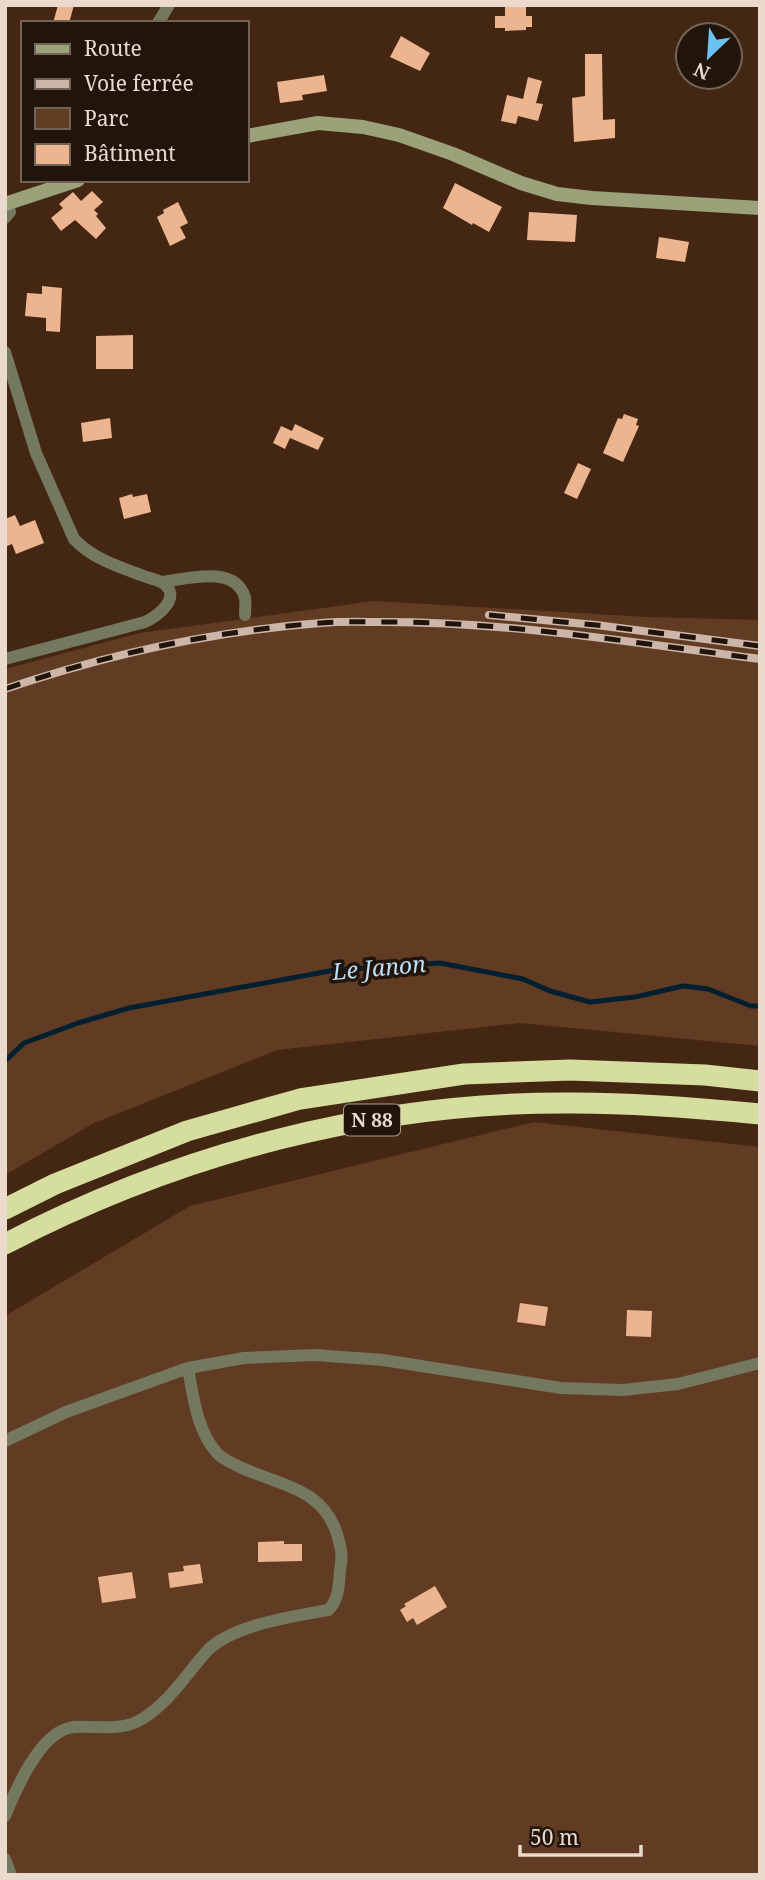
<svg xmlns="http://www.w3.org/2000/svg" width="765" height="1880" viewBox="0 0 765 1880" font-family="'Noto Serif',serif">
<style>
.green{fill:#613c22}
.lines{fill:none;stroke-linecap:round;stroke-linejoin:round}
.stream{stroke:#002031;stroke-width:5}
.building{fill:#edb58f}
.street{stroke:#74785f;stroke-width:12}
.secondary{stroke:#9ba179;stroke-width:14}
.highway{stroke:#d5de9e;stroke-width:21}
.rail-casing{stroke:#cbb6a9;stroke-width:8}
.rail{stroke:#21140b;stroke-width:5;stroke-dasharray:16;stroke-linecap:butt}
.labels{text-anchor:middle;stroke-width:7;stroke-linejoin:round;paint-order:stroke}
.shield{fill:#21140b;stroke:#af9e93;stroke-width:2}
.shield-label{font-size:19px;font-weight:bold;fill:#ecd9cd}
.water-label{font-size:23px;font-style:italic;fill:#bddef3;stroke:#21140b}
</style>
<rect width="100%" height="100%" fill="#442713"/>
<g class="green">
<path d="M374 601 647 617 760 620V1046L520 1023 277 1050 94 1123 5 1175V669L140 633Z"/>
<path d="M534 1122 760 1147V1875H5V1316L190 1206Z"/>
</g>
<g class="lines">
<path class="stream" d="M5 1061 24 1043 78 1023 129 1008 335 970 440 963 523 979 550 991 590 1002 635 997 683 986 708 989 751 1006H760"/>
</g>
<g class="building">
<path d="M58 5H74L69 23H53Z"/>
<path d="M505 5H526V16H532V27H526V30L505 31V28H495V16H505Z"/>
<path d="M401 36 430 53 420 71 390 57Z"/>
<path d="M585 54H602L603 120 615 119V138L574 142 572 98 585 96Z"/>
<path d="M324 75 327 91 302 95 303 100 280 103 277 82Z"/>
<path d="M528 77 542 81 536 103 543 104 538 121 518 116 516 124 501 121 507 95 523 99Z"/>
<path d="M455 183 502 207 489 232 473 223 472 225 443 208Z"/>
<path d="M92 191 103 202 94 210 98 214 96 216 106 228 96 239 75 220 61 231 51 218 63 208 59 204 73 192 81 201Z"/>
<path d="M178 202 188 223 180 227 186 238 170 246 157 217 164 213 163 210Z"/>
<path d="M529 212 577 215 575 242 527 240Z"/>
<path d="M659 237 689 242 685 262 656 258Z"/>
<path d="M42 286 62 288 60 332 46 331V318L25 316 27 293 42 294Z"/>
<path d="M133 335V369H96V336Z"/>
<path d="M624 414 638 419 636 425 639 426 623 462 603 453 618 418 622 419Z"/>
<path d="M110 418 112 438 83 442 81 423Z"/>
<path d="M295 424 324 438 318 450 290 438 285 449 273 443 281 426 292 431Z"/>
<path d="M578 463 591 469 577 499 564 493Z"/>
<path d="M132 494 133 497 147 494 151 512 124 519 119 498Z"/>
<path d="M15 515 20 526 35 520 44 543 16 554 12 544 5 547V519Z"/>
<path d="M520 1303 548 1307 545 1326 517 1322Z"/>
<path d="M627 1310 652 1311 651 1337 626 1336Z"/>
<path d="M284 1541V1544H302V1561L258 1562V1542Z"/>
<path d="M200 1564 203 1583 170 1588 168 1573 184 1571 183 1566Z"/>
<path d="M132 1572 136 1598 102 1603 98 1577Z"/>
<path d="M435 1586 447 1607 417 1625 413 1618 407 1622 400 1610 406 1606 404 1604Z"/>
</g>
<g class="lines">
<g class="street">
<path d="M158 23 169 5"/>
<path d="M5 218 10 212 8 204"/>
<path d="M5 352 36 453 74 539C92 558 116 566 141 575 147 578 156 579 161 582 184 595 159 616 145 622L5 659"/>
<path d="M162 582C186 579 236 564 245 598 246 603 245 610 245 615"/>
<path d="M5 1441 66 1412 188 1368 244 1358 315 1355 383 1360 561 1388 623 1390 678 1384 760 1363"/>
<path d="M5 1816C16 1789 39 1735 69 1728 76 1726 84 1727 91 1727 109 1727 126 1729 142 1719 171 1701 186 1674 208 1650 233 1625 294 1616 328 1610 339 1601 339 1583 340 1570 343 1556 341 1547 337 1534 322 1487 278 1485 240 1467 232 1463 222 1459 217 1453 197 1431 193 1396 188 1368"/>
<path d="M5 1859 11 1875"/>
</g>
<g class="secondary">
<path d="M247 136 318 123 363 127 399 135 453 154 521 183 557 194 592 198 760 208"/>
<path d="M5 204 78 180"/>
</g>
<g class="highway">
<path d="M5 1209 55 1184 187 1131 300 1099 464 1074 570 1070 705 1075 760 1081"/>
<path d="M5 1244C180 1153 376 1101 575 1103 637 1103 698 1108 760 1114"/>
</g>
<defs>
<g id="rail">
<path d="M489 615 596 625 760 646"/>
<path d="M5 689C108 654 213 631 321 623 342 621 364 622 385 622 511 622 635 643 760 659"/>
</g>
</defs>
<use href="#rail" class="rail-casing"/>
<use href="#rail" class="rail"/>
</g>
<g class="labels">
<rect class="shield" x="344" y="1104.5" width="56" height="31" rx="5"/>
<g class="shield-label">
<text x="372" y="1127">N 88</text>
</g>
<g class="water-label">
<text transform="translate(379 968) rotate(-5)" y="8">Le Janon</text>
</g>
</g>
<rect width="765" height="1880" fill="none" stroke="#ecd9cd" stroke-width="14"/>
<rect x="21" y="21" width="228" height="161" fill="#21140b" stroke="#726359" stroke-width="2"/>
<rect x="35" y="44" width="35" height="10" fill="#9ba179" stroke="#726359" stroke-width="2"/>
<text x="84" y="56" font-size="21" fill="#ecd9cd">Route</text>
<rect x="35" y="79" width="35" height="10" fill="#cbb6a9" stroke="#726359" stroke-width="2"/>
<text x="84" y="91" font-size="21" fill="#ecd9cd">Voie ferrée</text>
<rect x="35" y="108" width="35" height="21" fill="#613c22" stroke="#726359" stroke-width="2"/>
<text x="84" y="126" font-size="21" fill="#ecd9cd">Parc</text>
<rect x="35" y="144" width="35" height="21" fill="#edb58f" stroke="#726359" stroke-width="2"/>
<text x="84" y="161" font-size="21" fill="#ecd9cd">Bâtiment</text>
<g transform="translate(709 56) rotate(205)"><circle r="33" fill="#21140b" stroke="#726359" stroke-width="2"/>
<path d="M0-5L12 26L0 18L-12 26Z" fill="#6cc3f2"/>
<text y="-10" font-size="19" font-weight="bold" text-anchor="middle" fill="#ecd9cd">N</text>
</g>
<path d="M520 1845v10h121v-10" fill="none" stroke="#ecd9cd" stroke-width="3.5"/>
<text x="530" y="1845" font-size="21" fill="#ecd9cd" stroke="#21140b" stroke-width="5" paint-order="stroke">50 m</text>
</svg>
